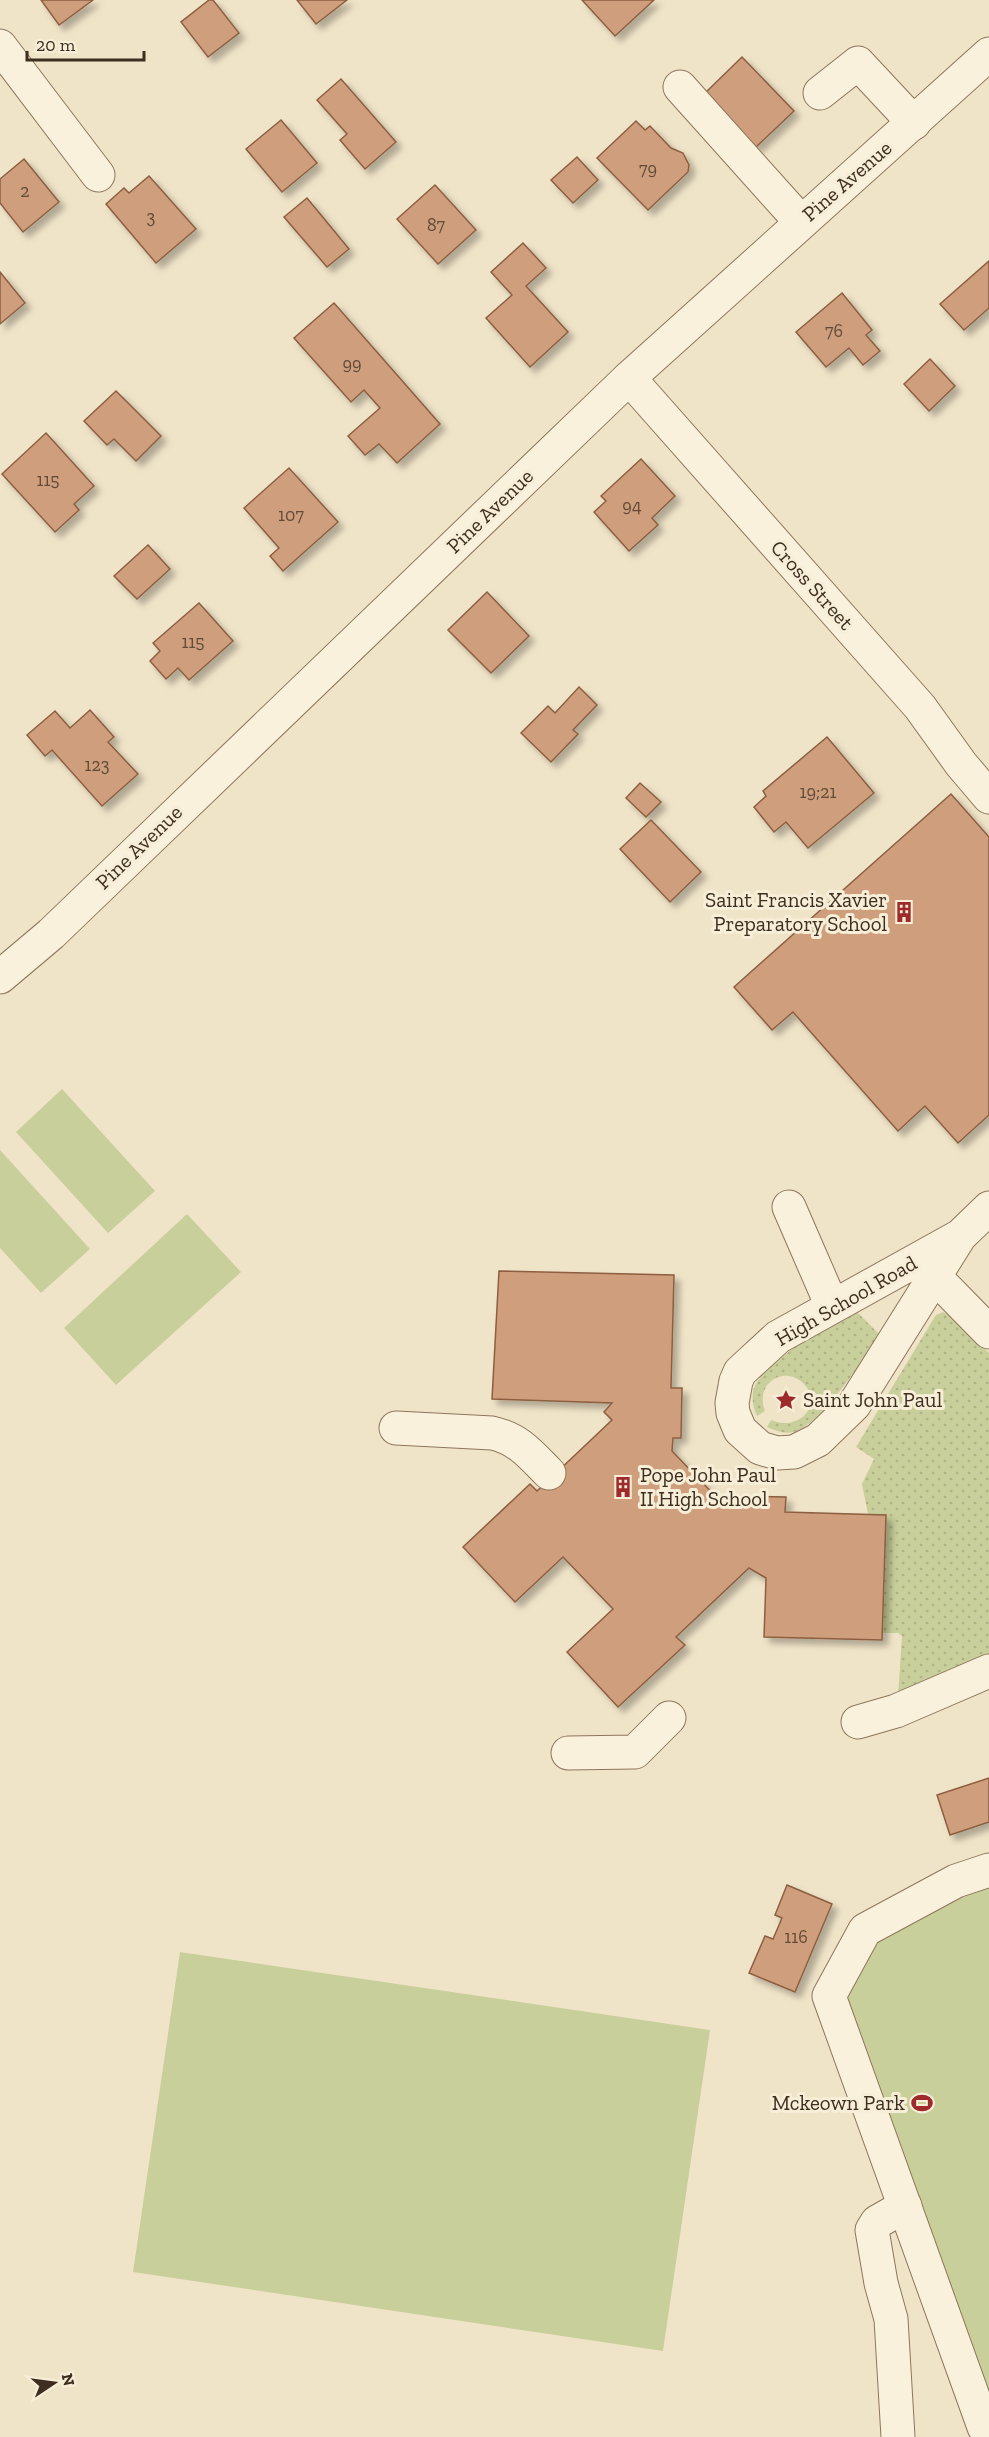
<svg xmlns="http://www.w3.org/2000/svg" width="989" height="2437" viewBox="0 0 989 2437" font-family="'Zilla Slab',serif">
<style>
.grass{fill:url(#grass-dots)}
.park{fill:#c9cf9b}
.building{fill:#cf9f7d;stroke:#8d5f41;stroke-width:1.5;filter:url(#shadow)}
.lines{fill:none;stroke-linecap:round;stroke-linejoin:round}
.minor-casing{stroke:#8d765c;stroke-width:35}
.minor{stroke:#faf1dc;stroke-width:33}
.labels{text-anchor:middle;stroke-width:6;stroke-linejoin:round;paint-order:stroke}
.number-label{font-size:18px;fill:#624a37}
.street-label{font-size:21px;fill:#3d2e20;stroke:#f7eed8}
.poi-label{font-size:21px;fill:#3d2e20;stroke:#f7eed8;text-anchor:end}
</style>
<defs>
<pattern id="grass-dots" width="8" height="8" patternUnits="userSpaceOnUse" patternTransform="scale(1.5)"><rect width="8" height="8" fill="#c9cf9b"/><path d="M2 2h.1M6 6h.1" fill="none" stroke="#aeb285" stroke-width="1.8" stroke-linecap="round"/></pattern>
<filter id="shadow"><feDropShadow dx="5.5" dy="5.5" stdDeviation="3" flood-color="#0004"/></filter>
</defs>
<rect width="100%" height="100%" fill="#f0e4c8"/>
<g class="grass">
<path d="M854 1309 880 1335C863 1359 822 1424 794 1432 784 1434 776 1431 767 1427L771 1420C797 1432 824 1406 804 1384 785 1364 754 1383 765 1411L757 1416C753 1408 751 1397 754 1388 765 1361 829 1325 854 1309Z"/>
<path d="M943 1312 960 1322 989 1353V1656L898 1696 902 1636 898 1633H882L886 1515 868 1514 862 1484 874 1459 856 1447 931 1323 936 1315Z"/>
</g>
<g class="park">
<path d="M62 1089 155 1191 108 1233 16 1132Z"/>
<path d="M0 1150 90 1249 41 1293 0 1248Z"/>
<path d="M187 1214 241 1272 116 1385 64 1328Z"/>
<path d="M989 1853V2437H970L818 1992 852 1920 949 1868Z"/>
<path d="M180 1952 710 2030 663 2351 133 2272Z"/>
</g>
<g class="building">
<path d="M41 0H93L59 25Z"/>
<path d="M209 0H213L239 33 208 57 181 22Z"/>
<path d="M297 0H347L316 24Z"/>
<path d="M582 0H654L615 36Z"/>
<path d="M742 57 794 111 755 148 703 95Z"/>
<path d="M341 79 396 142 365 169 340 140 347 134 317 100Z"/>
<path d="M281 120 317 163 282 192 246 149Z"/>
<path d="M636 121 645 130 650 126 671 148 683 153 689 165 688 172 648 210 597 158Z"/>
<path d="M577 157 598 180 573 203 551 180Z"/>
<path d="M24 159 59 202 23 232 0 203V179Z"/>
<path d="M149 176 196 229 156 263 106 204 124 188 129 193Z"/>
<path d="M435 185 476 230 438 264 397 219Z"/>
<path d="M307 198 349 249 327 267 284 217Z"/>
<path d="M523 243 546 268 526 286 568 332 530 367 486 318 512 295 491 272Z"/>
<path d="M989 261V308L964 330 940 304Z"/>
<path d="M0 272 25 303 0 324Z"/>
<path d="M842 293 872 330 866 335 880 351 863 365 849 348 826 367 796 332Z"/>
<path d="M334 303 440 424 397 463 379 444 365 455 348 436 380 408 364 390 351 402 294 338Z"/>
<path d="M930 359 955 386 929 411 904 384Z"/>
<path d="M116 391 161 436 136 461 114 439 107 445 84 421Z"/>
<path d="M46 433 94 486 74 504 79 510 55 532 2 474Z"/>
<path d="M641 459 675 496 652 518 658 525 629 551 594 512 606 501 601 496Z"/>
<path d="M289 468 338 522 283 571 270 556 279 548 244 508Z"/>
<path d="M148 545 170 569 137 599 114 576Z"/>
<path d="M487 592 529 636 491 673 448 630Z"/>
<path d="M199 603 233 641 189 680 178 668 166 679 150 661 160 651 153 643Z"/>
<path d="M579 687 597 705 573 730 578 734 551 762 521 733 548 706 555 713Z"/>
<path d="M90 710 114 737 108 742 138 774 102 806 52 750 45 756 27 735 55 711 70 728Z"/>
<path d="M827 737 874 793 808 848 786 822 774 832 754 807 766 796 763 791Z"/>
<path d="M640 783 661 802 646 817 626 798Z"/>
<path d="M951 794 989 837V1115L958 1143 925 1106 898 1131 793 1012 772 1030 734 987Z"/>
<path d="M651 820 701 872 670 902 620 849Z"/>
<path d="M499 1271 674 1275 671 1388H682L681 1438H673L672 1451 724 1505 735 1504V1496L786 1497 785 1512 886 1515 882 1640 764 1637 766 1578 749 1568 676 1637 685 1645 618 1707 567 1652 613 1609 563 1557 515 1602 463 1547 530 1484 537 1491 612 1420 604 1412 612 1403 492 1399Z"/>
<path d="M989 1778V1822L950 1835 937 1795Z"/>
<path d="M787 1885 832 1904 795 1992 749 1973 765 1936 773 1939 782 1918 775 1915Z"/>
</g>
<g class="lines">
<defs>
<g id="minor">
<path d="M0 46 98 175"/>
<path d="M680 87 801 222"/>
<path d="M820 93 858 63 914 123"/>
<path d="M629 378 920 707 961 764 989 797"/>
<path d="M0 977 51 934 629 378 989 54"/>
<path d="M789 1207 832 1306"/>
<path d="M960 1236 854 1405 818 1440 794 1452 777 1453 760 1448 740 1430 733 1413 732 1403 736 1381 740 1372 778 1337 960 1236 989 1208"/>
<path d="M935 1277 989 1332"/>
<path d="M396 1428 492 1433C519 1439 531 1455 549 1473"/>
<path d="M858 1722 896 1711 989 1671"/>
<path d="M568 1753 635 1752 669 1718"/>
<path d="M989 1870 956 1881 865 1930 829 1996 984 2427 989 2430"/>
<path d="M898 2437 891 2319 881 2283 872 2230 877 2222 905 2206"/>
</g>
</defs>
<use href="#minor" class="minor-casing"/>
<use href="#minor" class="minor"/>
</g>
<defs>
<symbol id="building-bare" viewBox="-9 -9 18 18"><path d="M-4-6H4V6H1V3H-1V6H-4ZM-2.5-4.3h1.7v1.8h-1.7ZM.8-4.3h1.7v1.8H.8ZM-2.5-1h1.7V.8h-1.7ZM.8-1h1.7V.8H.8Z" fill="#9e2a2b" stroke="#f7eed8" stroke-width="2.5" paint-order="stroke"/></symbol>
<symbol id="sight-bare" viewBox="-9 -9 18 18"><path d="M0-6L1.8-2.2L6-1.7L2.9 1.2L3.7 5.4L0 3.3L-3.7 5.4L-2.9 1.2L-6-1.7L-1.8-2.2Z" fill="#9e2a2b" stroke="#f7eed8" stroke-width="2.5" paint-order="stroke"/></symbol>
<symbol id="stadium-bare" viewBox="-9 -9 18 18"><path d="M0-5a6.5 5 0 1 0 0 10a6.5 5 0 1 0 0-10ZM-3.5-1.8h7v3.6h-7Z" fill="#9e2a2b" stroke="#f7eed8" stroke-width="2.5" paint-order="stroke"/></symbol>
</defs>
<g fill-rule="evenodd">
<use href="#building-bare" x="889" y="897" width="30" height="30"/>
<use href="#sight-bare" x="771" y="1385" width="30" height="30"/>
<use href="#building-bare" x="608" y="1472" width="30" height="30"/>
<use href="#stadium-bare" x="907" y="2088" width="30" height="30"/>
</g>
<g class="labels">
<g class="number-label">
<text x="648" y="175">79</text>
<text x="25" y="197">2</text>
<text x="151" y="223">3</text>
<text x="436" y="231">87</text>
<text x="834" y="337">76</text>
<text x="352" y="370">99</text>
<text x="48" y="486">115</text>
<text x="632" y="512">94</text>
<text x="291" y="521">107</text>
<text x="193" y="648">115</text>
<text x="97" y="771">123</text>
<text x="818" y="798">19;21</text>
<text x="796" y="1943">116</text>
</g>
<g class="street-label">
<text transform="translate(847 181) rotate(-41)" y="7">Pine Avenue</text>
<text transform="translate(490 511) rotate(-44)" y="7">Pine Avenue</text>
<text transform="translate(812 585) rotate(48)" y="7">Cross Street</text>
<text transform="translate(139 847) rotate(-44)" y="7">Pine Avenue</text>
<text transform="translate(846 1301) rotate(-30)" y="7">High School Road</text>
</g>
<g class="poi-label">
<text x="887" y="907">Saint Francis Xavier<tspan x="887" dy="24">Preparatory School</tspan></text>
<text x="803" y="1407" text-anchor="start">Saint John Paul</text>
<text x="640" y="1482" text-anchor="start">Pope John Paul<tspan x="640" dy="24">II High School</tspan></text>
<text x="905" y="2110">Mckeown Park</text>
</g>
</g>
<g transform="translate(54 2383) rotate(77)" stroke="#f7eed8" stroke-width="4.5" paint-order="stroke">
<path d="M0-4.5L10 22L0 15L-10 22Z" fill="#3d2e20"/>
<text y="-9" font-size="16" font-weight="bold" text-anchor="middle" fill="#3d2e20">N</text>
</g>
<path d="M27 51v9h117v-9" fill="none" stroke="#3d2e20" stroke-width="3"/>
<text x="36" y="51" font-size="18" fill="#3d2e20" stroke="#f7eed8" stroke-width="4.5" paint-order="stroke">20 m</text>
</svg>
